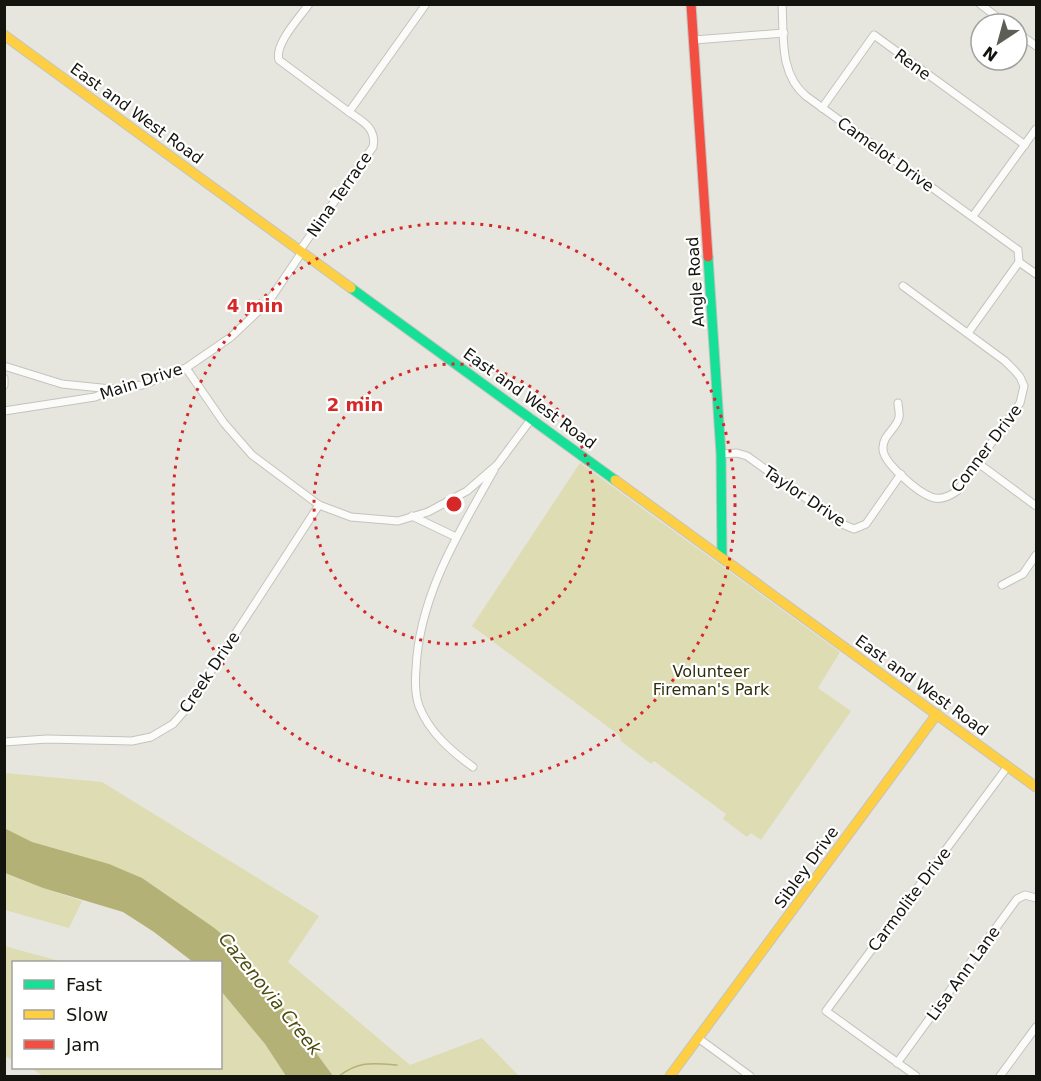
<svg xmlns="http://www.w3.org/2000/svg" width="1041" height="1081" viewBox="0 0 1041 1081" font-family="'DejaVu Sans',sans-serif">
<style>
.green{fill:#dddcb3}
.water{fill:#b3b176}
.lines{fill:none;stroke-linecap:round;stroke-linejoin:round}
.stream{stroke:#b3b176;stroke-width:1.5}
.street-casing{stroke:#c4c4be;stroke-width:9}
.fast-casing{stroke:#c4c4be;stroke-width:11}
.slow-casing{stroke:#c4c4be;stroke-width:11}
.jam-casing{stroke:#c4c4be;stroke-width:11}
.street{stroke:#fbfbfa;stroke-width:7}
.fast{stroke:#16e098;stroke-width:9}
.slow{stroke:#ffcf43;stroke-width:9}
.jam{stroke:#f24e42;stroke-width:9}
.ring{fill:none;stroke:#d62828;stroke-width:3;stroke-dasharray:3 6}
.labels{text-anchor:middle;stroke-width:4.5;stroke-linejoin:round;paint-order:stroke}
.street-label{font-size:16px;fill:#14140f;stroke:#fff}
.park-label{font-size:16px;fill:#302f0b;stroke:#fff}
.water-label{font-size:18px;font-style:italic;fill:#4e4c0d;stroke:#fff}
.centre{fill:#d62828;stroke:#fff;stroke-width:3}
.ring-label{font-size:18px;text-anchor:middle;font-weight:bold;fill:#d62828;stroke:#fff;stroke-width:4.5;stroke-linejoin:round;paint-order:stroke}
</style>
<rect width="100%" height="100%" fill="#e6e6de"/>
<g class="green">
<path d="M580 463 840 652 818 688 851 711 761 840 751 833 747 837 723 819 726 814 654 761 651 764 621 741 619 735 472 626Z"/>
<path d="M5 773 102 782 319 916 288 962 410 1065 482 1038 519 1076H313L219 953 5 844Z"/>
<path d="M4 873 43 888 82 901 69 928 5 910Z"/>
<path d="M4 946 63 962H14L13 1060 5 1056Z"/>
<path d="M221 991 265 1044 286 1076H43L31 1068H220Z"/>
</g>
<path class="water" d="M4 828 32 842 109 864 142 878 213 927 240 949 333 1076H286L265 1044 221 991 220 962H193L154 932 123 912 43 888 5 873Z"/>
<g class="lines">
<path class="stream" d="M339 1076C359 1061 372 1063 397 1065"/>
<defs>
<g id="street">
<path d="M309 4C300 17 274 44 279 60L349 112 426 4"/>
<path d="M782 4C784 36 779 74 806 96L1018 250 1019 262 1036 274"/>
<path d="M980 4 1006 24"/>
<path d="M1017 32 1036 46"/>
<path d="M694 40 784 33"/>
<path d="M822 108 874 35 1025 145"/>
<path d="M973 216 1036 129"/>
<path d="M300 250 373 147C377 128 362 121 349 112"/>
<path d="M968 333 1019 262"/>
<path d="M4 366 62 384 111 389"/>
<path d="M186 368 224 423 252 455 319 505 351 517 398 521 428 512 467 491 497 465 532 418"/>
<path d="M4 378V385"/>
<path d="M898 403C898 407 900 413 899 417 897 429 882 435 883 449 883 463 918 492 931 497 941 501 950 496 957 491L1020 403 1024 386 1020 377 1015 371 1005 361 903 286"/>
<path d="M4 411 95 397 114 389 142 385 186 368 231 337 269 301 302 252"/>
<path d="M721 454 737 453 747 456 842 524 854 529 866 524 901 474"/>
<path d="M978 463 1036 506"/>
<path d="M412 516 456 537"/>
<path d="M1002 585 1023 574 1036 555"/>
<path d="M4 742 47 739 132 741 151 737 173 724 187 708 319 505"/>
<path d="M473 767C451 751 429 732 419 706 415 695 415 681 416 669 419 596 459 532 494 470"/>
<path d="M698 1038 750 1076"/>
<path d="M897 1063 1017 899 1025 895 1036 898"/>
<path d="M916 1076 826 1011 1008 766"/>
<path d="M1000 1076 1036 1027"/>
</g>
<g id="fast">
<path d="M708 257 721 454 722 558"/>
<path d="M351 288 615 480"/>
</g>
<g id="slow">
<path d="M4 35 351 288"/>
<path d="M615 480 1036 787"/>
<path d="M670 1076 937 714"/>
</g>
<path id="jam" d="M691 4 708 257"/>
</defs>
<use href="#street" class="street-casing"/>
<use href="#fast" class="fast-casing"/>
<use href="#slow" class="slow-casing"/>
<use href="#jam" class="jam-casing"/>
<use href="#street" class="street"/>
<use href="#fast" class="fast"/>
<use href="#slow" class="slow"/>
<use href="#jam" class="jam"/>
</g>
<g class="ring">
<circle cx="454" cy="504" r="140"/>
<circle cx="454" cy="504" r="281"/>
</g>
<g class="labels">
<g class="street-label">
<text transform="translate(913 64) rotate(36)" y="6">Rene</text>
<text transform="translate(137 113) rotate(36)" y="6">East and West Road</text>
<text transform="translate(886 154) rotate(36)" y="6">Camelot Drive</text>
<text transform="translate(339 194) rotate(-55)" y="6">Nina Terrace</text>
<text transform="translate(695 282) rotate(-94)" y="6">Angle Road</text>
<text transform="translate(141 381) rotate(-18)" y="6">Main Drive</text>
<text transform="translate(530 398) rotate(36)" y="6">East and West Road</text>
<text transform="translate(986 448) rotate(-53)" y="6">Conner Drive</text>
<text transform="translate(805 496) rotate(34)" y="6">Taylor Drive</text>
<text transform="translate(209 672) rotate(-56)" y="6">Creek Drive</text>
<text transform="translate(922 685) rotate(36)" y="6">East and West Road</text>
<text transform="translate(806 867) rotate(-54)" y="6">Sibley Drive</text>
<text transform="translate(909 899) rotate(-53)" y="6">Carmolite Drive</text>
<text transform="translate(963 973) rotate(-54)" y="6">Lisa Ann Lane</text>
</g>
<g class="park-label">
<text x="711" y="677">Volunteer<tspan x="711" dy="18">Fireman's Park</tspan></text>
</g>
<g class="water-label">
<text transform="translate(270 994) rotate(51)" y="6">Cazenovia Creek</text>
</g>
</g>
<circle cx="454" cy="504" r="9" class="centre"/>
<g class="ring-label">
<text x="255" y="312">4 min</text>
<text x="355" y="411">2 min</text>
</g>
<rect width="1041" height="1081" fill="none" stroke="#14140f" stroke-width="12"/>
<rect x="12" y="961" width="210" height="108" fill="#ffffff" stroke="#a1a19f" stroke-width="1.5"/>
<rect x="24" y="980" width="30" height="9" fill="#16e098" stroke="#a1a19f" stroke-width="1.5"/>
<text x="66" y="991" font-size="18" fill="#14140f">Fast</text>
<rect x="24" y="1010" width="30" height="9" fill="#ffcf43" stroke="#a1a19f" stroke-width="1.5"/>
<text x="66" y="1021" font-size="18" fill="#14140f">Slow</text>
<rect x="24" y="1040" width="30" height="9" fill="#f24e42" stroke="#a1a19f" stroke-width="1.5"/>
<text x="66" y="1051" font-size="18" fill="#14140f">Jam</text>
<g transform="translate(999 42) rotate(216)"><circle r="28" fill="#ffffff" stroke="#a1a19f" stroke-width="1.5"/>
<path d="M0-4.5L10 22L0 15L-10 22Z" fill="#5e5e57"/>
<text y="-9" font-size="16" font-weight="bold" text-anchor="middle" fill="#14140f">N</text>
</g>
</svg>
